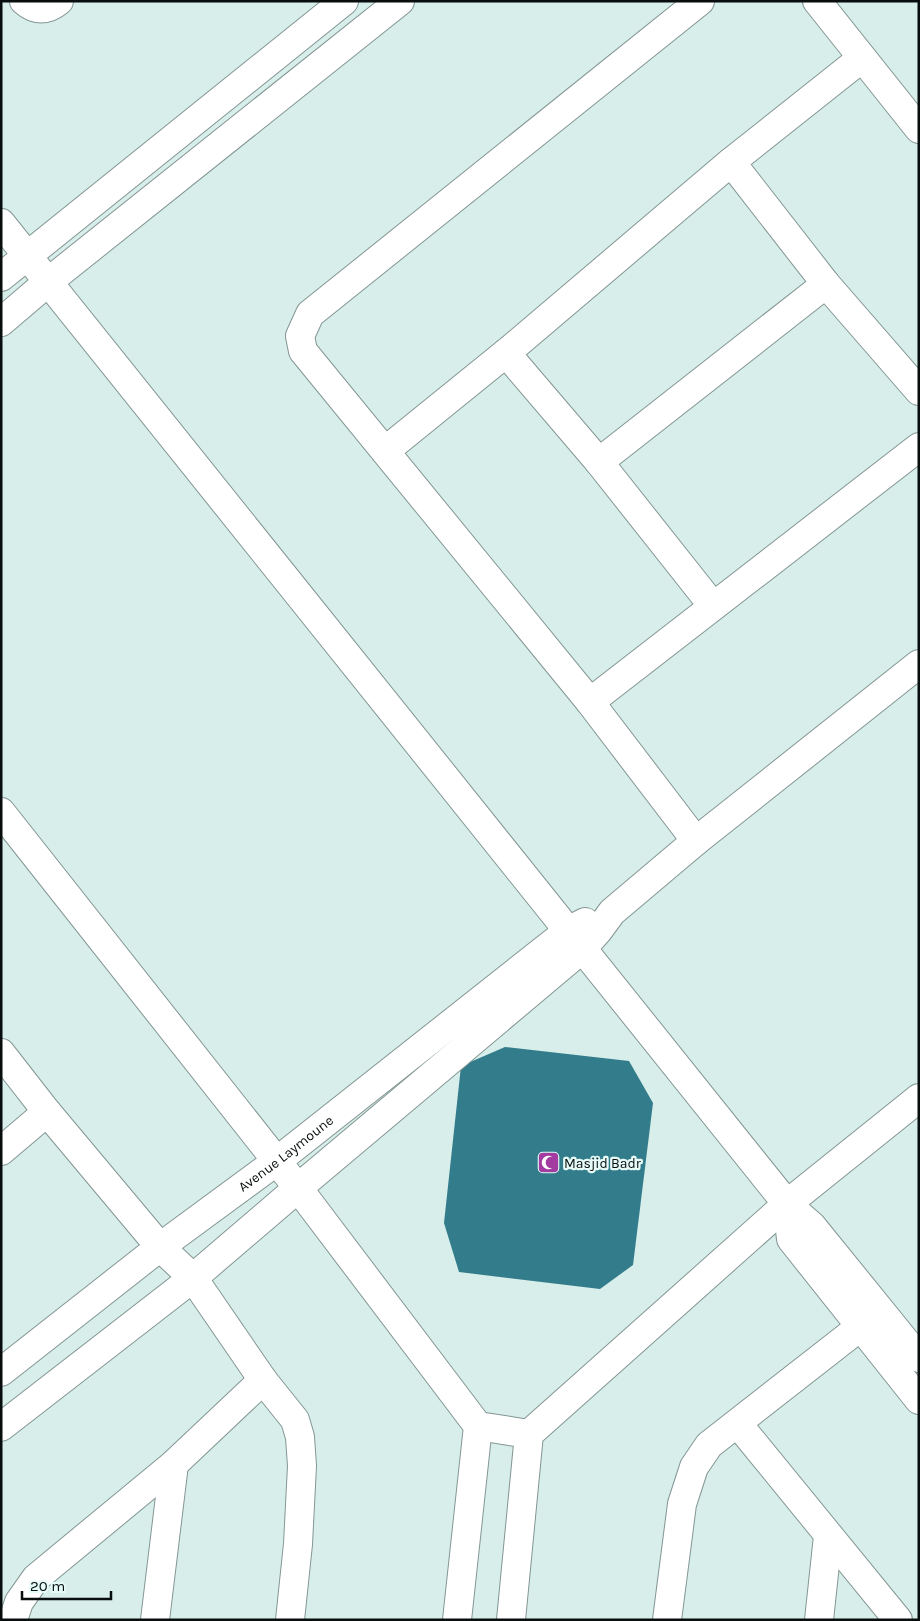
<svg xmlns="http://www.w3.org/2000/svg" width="920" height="1621" viewBox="0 0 920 1621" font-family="Karla,sans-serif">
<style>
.building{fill:#337c8b}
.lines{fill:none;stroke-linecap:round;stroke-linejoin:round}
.minor-casing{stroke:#839693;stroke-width:30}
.minor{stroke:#fff;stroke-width:28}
.labels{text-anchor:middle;stroke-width:4.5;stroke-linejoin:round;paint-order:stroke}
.street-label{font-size:14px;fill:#070e0d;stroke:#e6fbf7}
.poi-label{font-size:14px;fill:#070e0d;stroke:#e6fbf7;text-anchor:start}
</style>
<rect width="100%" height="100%" fill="#d8eeea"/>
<path class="building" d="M505 1047 629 1061 653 1103 633 1265 600 1289 459 1272 444 1223 461 1066Z"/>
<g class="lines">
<defs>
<g id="minor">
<path d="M24 1C35 11 47 11 59 1"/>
<path d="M817 1 919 129"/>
<path d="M731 162 826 284 919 391"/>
<path d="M1 223 787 1204 812 1226 919 1358"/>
<path d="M1 277 344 1"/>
<path d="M1 322 48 282 400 1"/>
<path d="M506 353 599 462 713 606"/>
<path d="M385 451 506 353 731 162 862 58"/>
<path d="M599 462 826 284"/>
<path d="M590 702 919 447"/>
<path d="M1 812 298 1188 478 1426 457 1620"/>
<path d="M696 841 590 702 303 351 300 336 310 314 700 1"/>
<path d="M1 1053 47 1112 160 1247 193 1278 263 1380 295 1420 300 1437 302 1466 298 1544 290 1620"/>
<path d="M1 1151 47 1112"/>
<path d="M787 1204 791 1239 919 1400"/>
<path id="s1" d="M1 1372 160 1247 277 1161 568 931 585 922"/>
<path d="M738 1424 898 1620"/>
<path d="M478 1426 529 1434"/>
<path d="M1 1427 193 1278 298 1188 582 949 598 931 612 912 696 841 919 664"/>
<path d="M13 1620 19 1602 36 1578 174 1464 263 1380"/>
<path d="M155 1620 174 1464"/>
<path d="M511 1620 529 1434 787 1204 919 1098"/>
<path d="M667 1620 682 1504 694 1467 709 1445 860 1327 879 1311"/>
<path d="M819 1620 828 1536"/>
</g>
</defs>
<use href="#minor" class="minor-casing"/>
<use href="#minor" class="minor"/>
</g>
<defs>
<symbol id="mosque-square" viewBox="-11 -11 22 22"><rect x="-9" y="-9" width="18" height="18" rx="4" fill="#a23ca0" stroke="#e6fbf7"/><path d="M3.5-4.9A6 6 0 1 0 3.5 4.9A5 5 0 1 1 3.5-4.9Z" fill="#fff"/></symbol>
</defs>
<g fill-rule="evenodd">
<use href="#mosque-square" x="536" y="1150" width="25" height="25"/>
</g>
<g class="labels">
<g class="street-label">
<text dy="5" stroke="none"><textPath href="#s1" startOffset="359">Avenue Laymoune</textPath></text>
</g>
<g class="poi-label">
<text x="564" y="1168">Masjid Badr</text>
</g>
</g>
<rect width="920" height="1621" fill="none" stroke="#070e0d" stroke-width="5"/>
<path d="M22 1591v8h89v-8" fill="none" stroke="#070e0d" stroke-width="2.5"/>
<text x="30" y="1591" font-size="15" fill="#070e0d" stroke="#e6fbf7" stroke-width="4" paint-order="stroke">20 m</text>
</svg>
